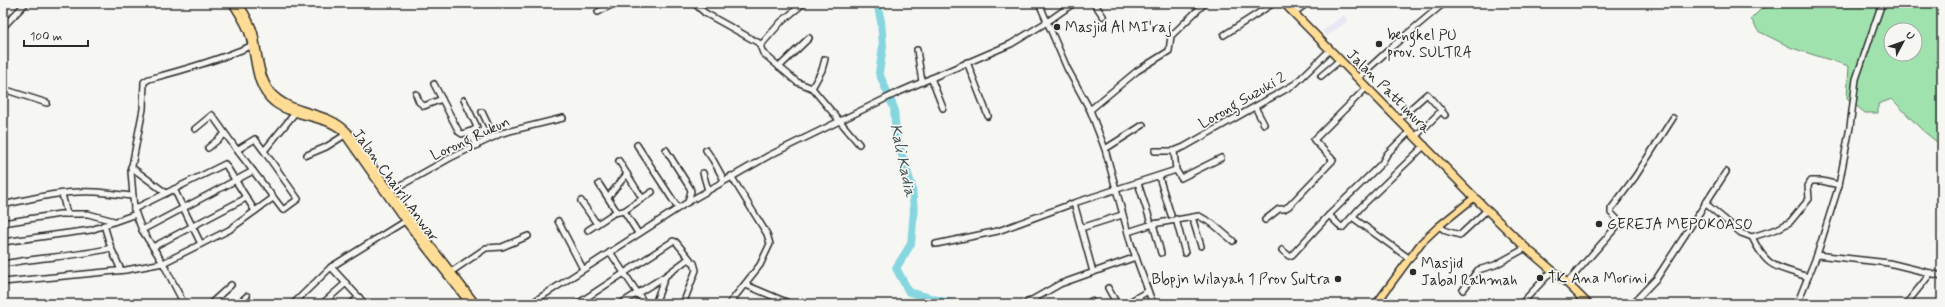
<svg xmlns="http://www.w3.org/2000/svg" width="1945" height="307" viewBox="0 0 1945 307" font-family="Mynerve,sans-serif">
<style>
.built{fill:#e7e8f4}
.green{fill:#9fe2ad;stroke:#65866c;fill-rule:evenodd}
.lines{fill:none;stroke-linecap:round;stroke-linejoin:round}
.river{stroke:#86d6e0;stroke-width:8}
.minor-casing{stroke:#2b2b2b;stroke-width:8}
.major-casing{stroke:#2b2b2b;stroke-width:9}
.highway-casing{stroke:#2b2b2b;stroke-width:10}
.minor{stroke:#f6f6f2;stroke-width:5}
.major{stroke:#ffdd96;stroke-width:6}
.highway{stroke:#ffdd96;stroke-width:7}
.poi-dot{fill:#2b2b2b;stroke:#f6f6f2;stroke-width:1.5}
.labels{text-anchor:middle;stroke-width:3.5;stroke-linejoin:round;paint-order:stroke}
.poi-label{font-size:15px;fill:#2b2b2b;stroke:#f6f6f2;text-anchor:start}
.street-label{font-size:15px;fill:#2b2b2b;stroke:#f6f6f2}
.water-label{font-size:16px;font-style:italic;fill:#425658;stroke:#f6f6f2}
</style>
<rect width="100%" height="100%" fill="#f6f6f2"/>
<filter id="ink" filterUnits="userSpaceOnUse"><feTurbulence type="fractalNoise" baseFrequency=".025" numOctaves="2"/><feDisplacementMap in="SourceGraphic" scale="8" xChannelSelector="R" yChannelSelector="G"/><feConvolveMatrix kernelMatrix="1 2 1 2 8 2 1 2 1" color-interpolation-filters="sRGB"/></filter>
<g filter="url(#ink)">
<path class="built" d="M1344 15 1348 21 1327 36 1322 31Z"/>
<path class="green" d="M1780 3H1942V146L1922 130 1892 99 1878 104V113H1865L1847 98 1849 66 1792 48 1758 31 1751 19 1761 9ZM1891 30H1915V54H1891Z"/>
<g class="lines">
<path class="river" d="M877 3 881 21 883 46 879 73 894 108 896 136 912 187 914 211 911 244 896 268 909 292 953 304"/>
<defs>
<g id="minor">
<path d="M694 3 705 13 759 43 763 53 797 82 812 88 859 144"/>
<path d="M1039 3 1067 68 1090 110 1105 149 1131 244 1153 304"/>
<path d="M1094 3 1103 16"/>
<path d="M598 12 615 3"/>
<path d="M1294 13 1307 3"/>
<path d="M3 27 26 3"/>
<path d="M1224 35 1274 3"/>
<path d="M761 45 781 22 804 3"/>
<path d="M251 46C218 60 184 70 149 79L144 82 143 109 131 171 134 209 142 230 253 171"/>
<path d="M917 50 922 82"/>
<path d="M967 62 988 116"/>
<path d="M779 67 809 38"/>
<path d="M1321 76 1340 60"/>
<path d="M931 78 943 108"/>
<path d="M1358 78 1394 45 1444 3"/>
<path d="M434 84 459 132 462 134 474 130 477 127 464 100"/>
<path d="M812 88 822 70 825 59"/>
<path d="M3 89 47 103"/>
<path d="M416 94 419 102 424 106 442 99"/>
<path d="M1255 107 1264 124"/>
<path d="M1090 110 1137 71 1169 51 1171 36 1205 3"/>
<path d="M482 112 494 137"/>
<path d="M1399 119 1427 94 1445 115"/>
<path d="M195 129 212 115 237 150"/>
<path d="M469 132 476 146"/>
<path d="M1416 136 1442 110"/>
<path d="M637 145 678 208"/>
<path d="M208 148 225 134"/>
<path d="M1105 149 1143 125"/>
<path d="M666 150 690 188 691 191 688 202"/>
<path d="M706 150 713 160 724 180"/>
<path d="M264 151 255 139 237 150 283 210 298 199 264 151 295 113"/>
<path d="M1155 151H1174L1184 147 1295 84 1330 50"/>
<path d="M1174 151 1176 170 1181 178 1221 158"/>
<path d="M307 155 326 147 345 135"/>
<path d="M619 161 642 198"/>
<path d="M131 167 166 193"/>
<path d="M703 173 708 190"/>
<path d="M1159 177 1171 215"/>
<path d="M1138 183 1150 220"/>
<path d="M599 184 617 212"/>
<path d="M174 189 201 244"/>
<path d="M391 191 450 158 502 133 563 118"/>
<path d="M62 194 67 214"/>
<path d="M608 197 627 174"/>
<path d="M581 201 597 224"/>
<path d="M1705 203 1741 233 1752 237 1777 229 1790 222 1809 199 1808 186 1811 181H1822L1839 185"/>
<path d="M3 205C33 198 65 190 96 192 108 193 121 195 133 196"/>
<path d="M134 209 225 164 255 211"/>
<path d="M624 211 638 233"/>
<path d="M1329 215 1342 228 1361 207 1425 145"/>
<path d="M1192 217 1201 246"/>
<path d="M1352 217 1410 259"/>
<path d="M1176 219 1185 253"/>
<path d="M1265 220 1279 209H1284L1289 206 1333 160 1314 140 1367 87"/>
<path d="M558 221 583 269"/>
<path d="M3 223 60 214H88L114 221"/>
<path d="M1153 224 1161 253"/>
<path d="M1439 226 1446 231 1460 235 1487 210"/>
<path d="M1081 228 1074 203 1176 170"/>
<path d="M142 230 163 263 229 230 273 198"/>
<path d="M588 230 614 213 624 211 652 192"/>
<path d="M1128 232 1153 224 1199 216 1213 224 1233 241"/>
<path d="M1752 237C1768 270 1776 266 1808 277"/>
<path d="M3 242 91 230 136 214"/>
<path d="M936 244 998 231 1074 203"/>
<path d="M153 247 246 198"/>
<path d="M111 248 121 270"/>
<path d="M1282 250 1289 256 1292 255 1329 215 1382 163 1387 154 1410 131"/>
<path d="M610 252 645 304"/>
<path d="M1817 255 1889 263 1942 276"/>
<path d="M3 264C39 257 76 257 111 248L104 225"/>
<path d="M331 267 365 304"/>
<path d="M451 272 486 248 502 247 528 236"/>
<path d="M1093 272 1081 228 1122 215"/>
<path d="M3 282 126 270 163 263 184 304"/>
<path d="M1567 283 1617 226 1619 221 1611 213V209L1635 177 1673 118"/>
<path d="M746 285 791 304"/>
<path d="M1108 288 1117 304"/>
<path d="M1463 290 1478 270 1495 265 1526 248"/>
<path d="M1382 297 1389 304"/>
<path d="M1091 301 1093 304"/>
<path d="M210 304 231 285"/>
<path d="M238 304 247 296"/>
<path d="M293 304 331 267 405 221"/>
<path d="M322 304 346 283"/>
<path d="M351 304 359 297"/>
<path d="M530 304 688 202 770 155 899 92 1011 44 1047 22 1074 3"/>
<path d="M577 304 673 241 676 242 690 259"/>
<path d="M620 304 664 277 688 259 694 263 696 270 683 304"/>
<path d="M655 304 665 277"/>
<path d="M729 304 760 265 770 244 767 234 731 176"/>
<path d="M1025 304 1060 284 1136 257"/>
<path d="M1126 304 1148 291"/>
<path d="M1521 304 1552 271"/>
<path d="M1577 304 1583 299"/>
<path d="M1632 304 1657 278 1726 172"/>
<path d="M1797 304 1817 255 1839 185 1850 127 1856 79 1882 3"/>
<path d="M1906 304 1931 273"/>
</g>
<g id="major">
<path d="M232 3C239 14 247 25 250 38 256 61 254 87 274 103 294 118 323 115 342 131L405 221 470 304"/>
<path d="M239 3C245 13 251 22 254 33 258 51 259 77 271 92 291 115 327 109 348 132L412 221 476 304"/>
<path d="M1376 304 1421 243 1439 226 1475 197"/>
</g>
<path id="highway" d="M1284 3 1487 210 1526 248 1567 283 1588 304"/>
</defs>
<use href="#minor" class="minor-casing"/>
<use href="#major" class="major-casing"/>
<use href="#highway" class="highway-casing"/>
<use href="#minor" class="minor"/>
<use href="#major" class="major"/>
<use href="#highway" class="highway"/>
</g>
</g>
<g class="poi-dot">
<circle cx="1057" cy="27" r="4"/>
<circle cx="1379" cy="44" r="4"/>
<circle cx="1599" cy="224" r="4"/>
<circle cx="1413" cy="272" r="4"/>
<circle cx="1540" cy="278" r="4"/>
<circle cx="1338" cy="279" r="4"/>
</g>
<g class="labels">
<g class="poi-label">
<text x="1065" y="32">Masjid Al MI'raj</text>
<text x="1387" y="40">bengkel PU<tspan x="1387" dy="17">prov. SULTRA</tspan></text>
<text x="1607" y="229">GEREJA MEPOKOASO</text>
<text x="1421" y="268">Masjid<tspan x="1421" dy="17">Jabal Rahmah</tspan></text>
<text x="1548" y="283">TK Ana Morini</text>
<text x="1330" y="284" text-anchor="end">Bbpjn Wilayah 1 Prov Sultra</text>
</g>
<g class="street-label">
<text transform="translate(1389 91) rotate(45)" y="5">Jalan Pattimura</text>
<text transform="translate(1242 100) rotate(-30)" y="5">Lorong Suzuki 2</text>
<text transform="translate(470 138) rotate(-25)" y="5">Lorong Rukun</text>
<text transform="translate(396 185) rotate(54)" y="5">Jalan Chairil Anwar</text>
</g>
<g class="water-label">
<text transform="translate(904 160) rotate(78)" y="6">Kali Kadia</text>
</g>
</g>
<rect width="1945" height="307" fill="none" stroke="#f6f6f2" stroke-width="16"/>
<rect x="8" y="8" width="1929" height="291" fill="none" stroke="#2b2b2b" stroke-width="1.5" filter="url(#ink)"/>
<g transform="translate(1903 42) rotate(49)"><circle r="19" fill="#f6f6f2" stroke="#a5a5a2"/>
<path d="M0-3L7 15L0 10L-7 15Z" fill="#2b2b2b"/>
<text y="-6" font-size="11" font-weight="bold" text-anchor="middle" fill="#2b2b2b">U</text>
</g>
<path d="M24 40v6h64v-6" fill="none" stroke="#2b2b2b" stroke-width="2"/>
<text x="30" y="40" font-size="12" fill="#2b2b2b" stroke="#f6f6f2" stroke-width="3" paint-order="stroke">100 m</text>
</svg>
